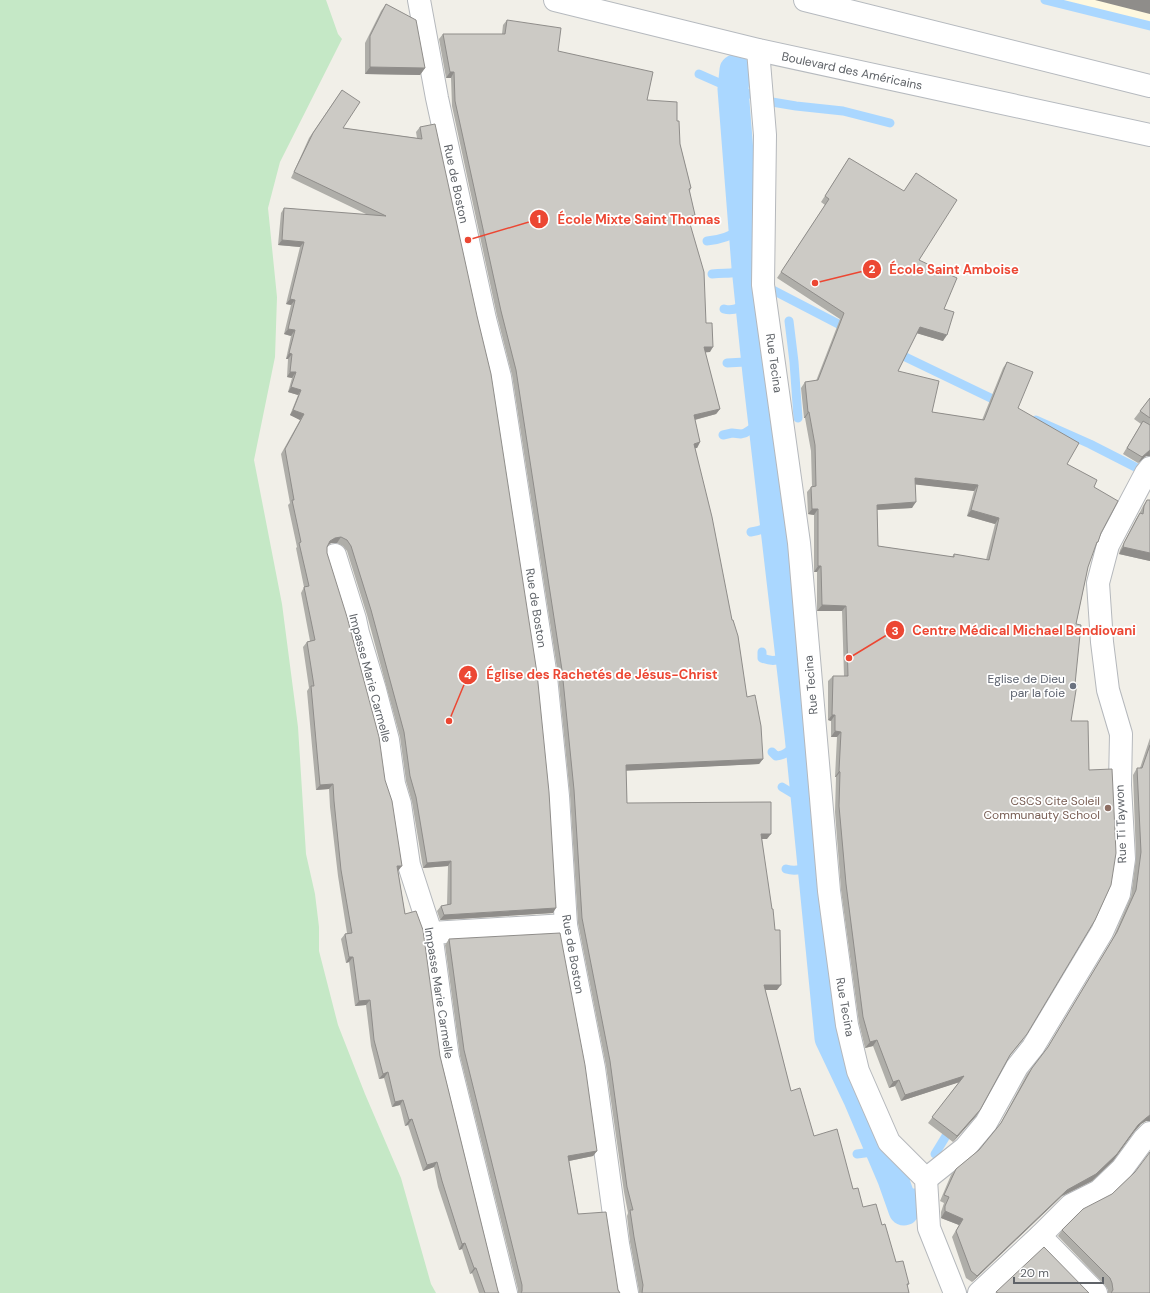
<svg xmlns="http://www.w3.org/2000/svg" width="1150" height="1293" viewBox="0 0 1150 1293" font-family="'DM Sans',sans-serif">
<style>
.commercial{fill:#fef8df}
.green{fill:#c5e8c6}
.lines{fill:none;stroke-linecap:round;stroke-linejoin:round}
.stream{stroke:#aad7ff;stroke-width:9}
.canal{stroke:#aad7ff;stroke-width:31}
.minor-casing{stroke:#b5b8bc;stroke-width:24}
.secondary-casing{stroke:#b6babf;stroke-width:24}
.minor{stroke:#fff;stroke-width:22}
.secondary{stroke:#fff;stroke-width:22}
.wall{fill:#afaea9;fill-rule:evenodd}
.shaded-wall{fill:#8f8d8a}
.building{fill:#cccac5;stroke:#8f8d8a;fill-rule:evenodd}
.worship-dot{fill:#6b7280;stroke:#fff;stroke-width:1.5}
.education-dot{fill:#8d6e63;stroke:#fff;stroke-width:1.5}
.labels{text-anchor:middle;stroke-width:3.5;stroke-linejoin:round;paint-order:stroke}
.street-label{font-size:12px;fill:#5f6368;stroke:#fff}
.worship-label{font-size:12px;fill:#5b616d;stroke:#fff;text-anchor:end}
.education-label{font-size:12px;fill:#785e54;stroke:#fff;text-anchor:end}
.leader{fill:none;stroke:#ec4733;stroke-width:1.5}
.callout-dot{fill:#ec4733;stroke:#fff;stroke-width:1.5}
.mark-label{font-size:12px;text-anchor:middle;font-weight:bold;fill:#fff}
.callout-label{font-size:13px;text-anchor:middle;font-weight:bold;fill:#ec4733;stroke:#fff;stroke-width:3.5;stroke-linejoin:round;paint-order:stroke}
</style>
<rect width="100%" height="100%" fill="#f1efe8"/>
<path class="commercial" d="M1061 0H1150V22L1116 14Z"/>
<path class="green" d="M0 0H326L338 34 342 39 280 162 268 208 277 297 275 357 254 460 282 604 298 727 306 854 315 894 319 927V951L338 1025 365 1094 401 1178 431 1284 436 1293H0Z"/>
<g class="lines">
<g class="stream">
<path d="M1045 0 1150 26"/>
<path d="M699 74 733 89 753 95"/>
<path d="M772 102 796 106 843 111 890 123"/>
<path d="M707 241C721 240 733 235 744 228"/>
<path d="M746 252 759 271"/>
<path d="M712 274C729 272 732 276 747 267"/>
<path d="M765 286 848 329"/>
<path d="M724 309C734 312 745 306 751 298"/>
<path d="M789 321 794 362 798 418"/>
<path d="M895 352 1001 403"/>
<path d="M727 363 745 362 746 354 755 340"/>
<path d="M758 374H776"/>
<path d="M1036 420 1090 444 1141 470"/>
<path d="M723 435 732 433 741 434 745 433 759 424 764 418"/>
<path d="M751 532C764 530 767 528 775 517"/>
<path d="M762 652V658C777 664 783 659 790 646"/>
<path d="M772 752 776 756C790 755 793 745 800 735"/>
<path d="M782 787 792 793 797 791 805 786"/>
<path d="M786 869C797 872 804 869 813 863"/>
<path d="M857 1154 872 1152 877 1143"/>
<path d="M935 1154 946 1136"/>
<path d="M893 1179 907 1176 918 1170"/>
<path d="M897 1191 908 1193H928"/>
</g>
<path class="canal" d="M735 70 733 89 747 267 758 374 800 735 830 1038 858 1097 893 1179 904 1210"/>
<defs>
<g id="minor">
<path d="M419 0 437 98 485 319 500 377 546 677 558 796 566 925 594 1068 618 1244 627 1293"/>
<path d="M758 50 765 135 763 285 799 543 829 891 847 1025 858 1071 889 1142 926 1179 929 1228 955 1293"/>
<path d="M335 555 355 619 358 633 375 690 388 740 394 784 400 804 409 865 431 933 448 1058 506 1293"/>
<path d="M431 933 566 925"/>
<path d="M926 1179 965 1148 986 1123 1017 1067 1033 1047 1102 932 1119 894 1124 859 1120 785 1121 734 1108 690 1102 642 1098 583 1108 545 1146 473 1150 468"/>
<path d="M1040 1236 1096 1293"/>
<path d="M979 1293 1040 1236 1071 1205 1099 1191 1122 1169 1144 1139 1150 1133"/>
</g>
<g id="secondary">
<path d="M555 0 758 50 1150 135"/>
<path d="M805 0 1150 86"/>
</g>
</defs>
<use href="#minor" class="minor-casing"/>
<use href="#secondary" class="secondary-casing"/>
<use href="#minor" class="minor"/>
<use href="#secondary" class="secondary"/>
</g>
<g class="wall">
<path d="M386 4 425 68 420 75 365 74V43L381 11Z"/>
<path d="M507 20 558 51 647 100 677 121 680 144 691 188 690 191 691 220 690 221 706 323 710 352H705L720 409 716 414 695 420 700 442 697 448H695L747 697 763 759 759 764 626 770 627 803 767 839H762L777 990H765L791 1091 814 1136 853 1189 863 1207 882 1225 896 1262 909 1284 907 1286 909 1293H639V1291L630 1242 627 1216 628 1213 624 1192 606 1066 578 923 570 795 558 675 512 375 497 316 452 106 451 78H446L439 39 443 34H502L503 25Z"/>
<path d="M342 90 343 128 417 138 416 132 420 127 553 913 440 920 437 911 441 906 447 905 448 866 423 868 412 802 406 781 400 737 367 615 347 551 343 546 337 543H331L327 547V553L398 871 405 914 498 1291 499 1293H479L472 1273 470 1274 462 1249 459 1250 438 1187 434 1167 423 1171 408 1125 405 1126 400 1105 392 1107 384 1078 379 1079 371 1046 366 1005 355 1006 349 962 346 963 341 939 345 934 347 933 338 876 330 807 329 789 316 790 307 691 309 688 303 647 307 642 310 641 301 593 304 587 296 548 297 547 288 505 290 503 281 454 300 420 290 415 298 395 288 392 292 378 287 377 288 359H286L291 336 284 334 291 305 286 304 300 247 278 245 281 213 284 208 368 215 291 178 309 138Z"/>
<path d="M849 158 919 260 944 309 943 341 917 333 898 371 932 412 982 420 1003 368 1007 362 1018 408 1067 464 1094 487 1101 533 1098 542 1094 548 1088 567 1076 624 1071 721 1023 1040 1009 1057 980 1110 976 1116 953 1142 928 1123 959 1082 901 1101 895 1086 889 1088 873 1046 865 1048 859 1023 841 890 835 812 836 777H835L837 737H831V721L828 720V681L833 676H844L842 611H817V572H814V515L808 514 807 492 812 486 811 451 805 418H804L801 388 805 382 816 381 840 319 777 278 825 205 821 202ZM915 484 974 491 967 516 995 524 986 560 954 554 952 557 878 546 877 510 912 508Z"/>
<path d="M1150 398V456H1146L1138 463 1123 454 1141 424 1134 419Z"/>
<path d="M1147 500 1150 561 1119 554 1120 550 1136 519 1139 514 1143 506Z"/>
<path d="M1150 738V1121H1146L1141 1124 1134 1132 1113 1161 1092 1181 1062 1196 972 1282 966 1278 952 1237 959 1225 941 1218V1212L944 1203 940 1201 951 1175 956 1169 979 1150 999 1126 1027 1074 1046 1050 1113 938 1131 896 1136 858 1133 775 1137 768H1140Z"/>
<path d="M449 939 597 1151 593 1156 569 1161 578 1214 620 1293H518V1290L460 1056 445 945Z"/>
<path d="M1135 1172 1150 1293H1108V1290L1105 1285 1058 1236 1062 1230 1112 1194Z"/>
</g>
<g class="shaded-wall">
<path d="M1095 0H1150V14Z"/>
<path d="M370 67 425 68 420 75 365 74Z"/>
<path d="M450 72H454L451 78H446Z"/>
<path d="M695 215 691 220 685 222 688 217Z"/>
<path d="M282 240 304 242 300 247 278 245Z"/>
<path d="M290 299 295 300 291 305 286 304Z"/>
<path d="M920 327 947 335 943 341 916 333Z"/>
<path d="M288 329 295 330 291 336 284 334Z"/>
<path d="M704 347H713L710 352 700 353Z"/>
<path d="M289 353 292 354 288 359H286Z"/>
<path d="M290 372H296L292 378 287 377Z"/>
<path d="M291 387 301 390 298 395 288 392Z"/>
<path d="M720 409 716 414 690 421 694 415Z"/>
<path d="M293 410 304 414 300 420 290 415Z"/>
<path d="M808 412H809L805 418H804Z"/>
<path d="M700 442 697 448 690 449 694 444Z"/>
<path d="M1150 450V456H1146L1138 463 1142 457Z"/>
<path d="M915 478 978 485 974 491 911 484Z"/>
<path d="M916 502 912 508 873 510 877 505Z"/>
<path d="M812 509H818L814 515 808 514Z"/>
<path d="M971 510 999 518 995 524 967 516Z"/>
<path d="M341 537 337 543H331L326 546 330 541 335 538Z"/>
<path d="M1123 547 1150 553V561L1119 554Z"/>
<path d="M818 566H821L817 572H814Z"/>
<path d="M822 605 846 606 842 611H817Z"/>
<path d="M832 715H835L831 721 828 720Z"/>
<path d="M835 731 841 732 837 737H831Z"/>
<path d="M763 759 759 764 622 771 626 765Z"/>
<path d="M839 771 840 772 836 777H835Z"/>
<path d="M333 784 329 789 316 790 320 785Z"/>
<path d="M761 834H771L767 839H757Z"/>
<path d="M451 861 448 866 423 868 427 863Z"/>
<path d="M397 866H402L398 871Z"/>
<path d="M556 908 553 913 440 920 444 915Z"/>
<path d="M349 957H353L349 962 346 963Z"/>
<path d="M764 985H781L777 990H760Z"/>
<path d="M370 1000 366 1005 355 1006 359 1001Z"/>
<path d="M877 1040 873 1046 865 1048 870 1042Z"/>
<path d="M388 1072 384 1078 379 1079 383 1074Z"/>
<path d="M964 1076 960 1082 901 1101 905 1095Z"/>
<path d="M899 1080 895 1086 889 1088 893 1082Z"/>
<path d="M403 1100 400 1105 392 1107 395 1102Z"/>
<path d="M980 1110 976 1116 953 1142 957 1136Z"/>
<path d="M1150 1115V1121H1146L1141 1124 1134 1132 1113 1161 1092 1181 1062 1196 972 1282 977 1276 1067 1190 1146 1118Z"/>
<path d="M412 1119 408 1125 405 1126 409 1120Z"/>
<path d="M597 1151 593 1156 564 1162 568 1156Z"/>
<path d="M437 1162 434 1167 423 1171 427 1165Z"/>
<path d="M945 1211 963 1219 959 1225 941 1218Z"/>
<path d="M465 1243 462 1249 459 1250 462 1244Z"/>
<path d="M474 1268H476L472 1273 470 1274Z"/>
</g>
<g class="building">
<path d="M386 4 416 20 425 68 370 67V36Z"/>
<path d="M507 20 561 28 558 51 653 72 647 100 677 102V121H679L680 144 691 188 689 189 695 215 688 217 704 272 706 323H712L713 347H704L720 409 694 415 700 442 694 444 712 517 732 620H733L738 636 747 697 755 695 761 726 763 759 626 765 627 803 771 802V834H761L772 909H773L775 930H780L781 985H764L791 1091 800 1088 814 1136 837 1129 853 1189 858 1188 863 1207 876 1204 882 1225 885 1224 896 1262 903 1261 909 1284H907L909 1293H642L643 1285 634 1237 630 1210H633L627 1187 610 1061 582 918 574 790 562 670 516 370 501 311 455 101 454 72H450L443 34H505Z"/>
<path d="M342 90 360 102 343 128 422 139 420 127 435 124 477 316 491 374 537 673 549 792 556 908 444 915 441 906 451 904V861L427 863 416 797 410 776 404 732 371 610 351 546 347 540 341 537 335 538 330 541 327 547V553L347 617 379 737 385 780 392 801 402 866H397L405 914 416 911 423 930 440 1056 498 1291 499 1293H485L476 1268H474L465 1243 462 1244 442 1181 437 1162 427 1165 412 1119 409 1120 403 1100 395 1102 388 1072 383 1074 374 1040 370 1000 359 1001 353 957H349L345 934 352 933 341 870 334 801 333 784 320 785 311 686H314L307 642 315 640 304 587 309 586 299 543 301 542 292 500H294L285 449 304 414 293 410 301 390 291 387 296 372H290L292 354 289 353 295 330 288 329 295 300 290 299 304 242 282 240 284 208 386 216 294 172 313 133Z"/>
<path d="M849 158 904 191 916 173 957 200 919 260 957 278 944 309 954 312 947 335 920 327 898 371 939 381 932 412 984 420 1007 362 1033 372 1018 408 1079 443 1067 464 1097 480 1094 487 1118 501 1101 533 1098 542H1097L1088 567 1076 624 1081 625 1075 684H1077L1071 721H1088L1089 770 1112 769 1116 853 1111 885 1095 920 1027 1034 1010 1055 980 1110 957 1136 932 1117 964 1076 905 1095 899 1080 893 1082 877 1040 870 1042 863 1017 846 884 839 806 840 772 839 771 841 732 835 731V715H832L833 676H848L846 606 822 605 821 566H818V509H812L811 487 816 486 815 445 809 412H808L805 382 818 380 844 313 781 272 829 199 825 196ZM915 478 978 485 971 510 999 518 989 560 954 554V557L878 546 877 505 916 502Z"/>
<path d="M1150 398V418L1140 411Z"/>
<path d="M1143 421 1150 425V450L1142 457 1127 448Z"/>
<path d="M1147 500H1150V553L1123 547 1124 543 1140 513 1143 514 1144 506Z"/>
<path d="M1150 745V1115L1146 1118 1138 1125 1117 1154 1096 1174 1067 1190 977 1276 971 1271 956 1231 963 1219 945 1211V1206L949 1197 944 1195 956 1169 979 1150 1001 1123 1032 1068 1048 1047 1117 932 1136 890 1141 852 1137 768H1142Z"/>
<path d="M560 933 585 1065 597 1151 568 1156 578 1214 606 1212 618 1290 620 1293H521L522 1291V1285L464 1050 449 939Z"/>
<path d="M1150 1152V1293H1111L1113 1290 1112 1283 1110 1278 1062 1230 1083 1209 1112 1194 1135 1172Z"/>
<path d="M1044 1247 1089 1293H998L996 1292Z"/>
</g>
<circle class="worship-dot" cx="1073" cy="686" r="4"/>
<circle class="education-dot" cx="1108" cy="808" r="4"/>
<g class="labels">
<g class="street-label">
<text transform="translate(852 71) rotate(12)" y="4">Boulevard des Américains</text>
<text transform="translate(456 184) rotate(78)" y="4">Rue de Boston</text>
<text transform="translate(774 363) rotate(82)" y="4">Rue Tecina</text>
<text transform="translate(536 608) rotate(81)" y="4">Rue de Boston</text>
<text transform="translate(370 678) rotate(75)" y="4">Impasse Marie Carmelle</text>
<text transform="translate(811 685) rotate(-95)" y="4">Rue Tecina</text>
<text transform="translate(1121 824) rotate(-92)" y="4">Rue Ti Taywon</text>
<text transform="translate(573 954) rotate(80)" y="4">Rue de Boston</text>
<text transform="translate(439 993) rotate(81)" y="4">Impasse Marie Carmelle</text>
<text transform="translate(845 1007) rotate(80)" y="4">Rue Tecina</text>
</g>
<g class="worship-label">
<text x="1065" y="683">Eglise de Dieu<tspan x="1065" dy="14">par la foie</tspan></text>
</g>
<g class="education-label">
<text x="1100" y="805">CSCS Cite Soleil<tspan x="1100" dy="14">Communauty School</tspan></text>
</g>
</g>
<path class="leader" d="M468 240L539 219M815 283L872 269M849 658L895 630M449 721L468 675"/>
<g class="callout-dot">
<circle cx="468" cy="240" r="4"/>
<circle cx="815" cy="283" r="4"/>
<circle cx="849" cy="658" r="4"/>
<circle cx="449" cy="721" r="4"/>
<circle cx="539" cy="219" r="10"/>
<circle cx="872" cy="269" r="10"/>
<circle cx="895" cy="630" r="10"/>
<circle cx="468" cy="675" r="10"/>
</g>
<g class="mark-label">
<text x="539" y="223">1</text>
<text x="872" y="273">2</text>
<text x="895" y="635">3</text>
<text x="468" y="679">4</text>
</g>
<g class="callout-label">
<text x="639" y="224">École Mixte Saint Thomas</text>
<text x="954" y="274">École Saint Amboise</text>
<text x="1024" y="635">Centre Médical Michael Bendiovani</text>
<text x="602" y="679">Église des Rachetés de Jésus-Christ</text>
</g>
<path d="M1014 1277v6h89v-6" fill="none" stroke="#5f6368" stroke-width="2"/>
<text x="1020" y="1277" font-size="12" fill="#5f6368" stroke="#ffffff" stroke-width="3" paint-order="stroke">20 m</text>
</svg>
